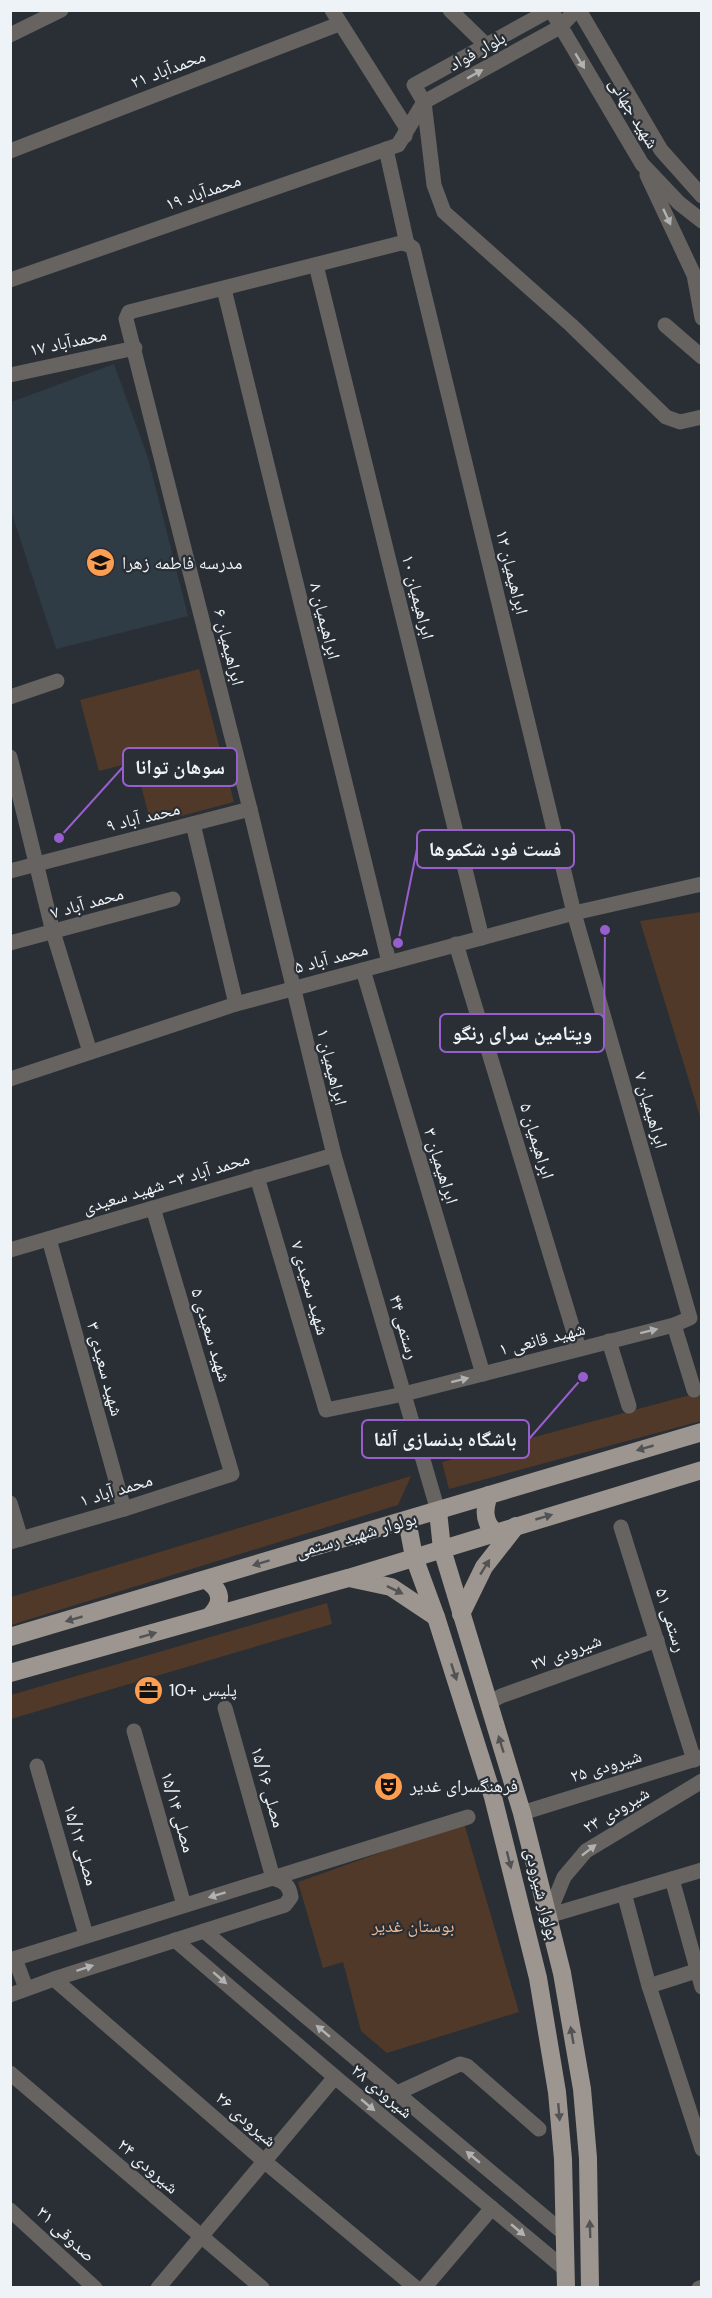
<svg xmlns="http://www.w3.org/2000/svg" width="712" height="2298" viewBox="0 0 712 2298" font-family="'DM Sans','Noto Naskh Arabic',sans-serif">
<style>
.built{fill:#2f3b45}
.green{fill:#503928}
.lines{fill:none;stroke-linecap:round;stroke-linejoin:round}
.minor{stroke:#666360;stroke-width:15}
.major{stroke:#9d9690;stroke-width:18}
.oneway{fill:#b1b2b3}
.oneway2{fill:#525355}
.labels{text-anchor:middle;stroke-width:4.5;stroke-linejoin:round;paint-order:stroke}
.street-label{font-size:18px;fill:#eef3f7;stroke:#292f35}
.poi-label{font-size:18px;fill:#eef3f7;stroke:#292f35;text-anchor:start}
.park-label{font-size:18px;fill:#f0bb94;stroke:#292f35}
.leader{fill:none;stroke:#985ecd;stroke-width:2}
.callout-dot{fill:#985ecd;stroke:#292f35;stroke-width:2}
.callout{fill:#292f35;stroke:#985ecd;stroke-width:2}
.callout-label{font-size:20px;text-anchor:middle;font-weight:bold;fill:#eef3f7}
</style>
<rect width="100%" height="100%" fill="#292f35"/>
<path class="built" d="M114 364 148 458 188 616 56 649 11 511V402Z"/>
<g class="green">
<path d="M199 669 234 802 151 824 135 762 99 771 80 700Z"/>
<path d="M701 912H702L701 1120 640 921Z"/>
<path d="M701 1392V1421L449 1489 442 1462Z"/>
<path d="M411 1476 398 1505 11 1625V1597Z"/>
<path d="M327 1603 332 1624 11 1719V1695Z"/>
<path d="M464 1823 519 2012 387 2053 361 2031 343 1962 323 1968 298 1882Z"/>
</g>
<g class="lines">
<g class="minor">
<path d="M332 10 406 127 405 136"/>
<path d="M450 10 486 45"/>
<path d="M550 10 414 85 424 102 434 185 444 212 571 325 666 417 680 422 702 417"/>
<path d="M551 10 642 164 679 203 702 221"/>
<path d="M579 10 661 150 702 196"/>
<path d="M10 35 61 10"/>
<path d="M424 102 560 27 576 10"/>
<path d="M386 149 407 244"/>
<path d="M10 151 339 24"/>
<path d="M647 175 694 275 702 318"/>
<path d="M407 244 401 243 129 312 126 319 250 809 334 1155 438 1511"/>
<path d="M316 265 482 938"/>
<path d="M10 280 398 145 424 102"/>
<path d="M224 289 389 962"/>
<path d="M665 325 702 357"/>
<path d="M10 375 135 348"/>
<path d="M10 697 57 681"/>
<path d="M10 757 53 932 90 1052"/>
<path d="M193 824 236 1004"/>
<path d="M10 871 250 809"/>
<path d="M10 943 173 899"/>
<path d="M456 944 579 1349"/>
<path d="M363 970 483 1374"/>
<path d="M10 1079 236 1004 574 913 702 884"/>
<path d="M257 1177 326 1410 404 1394 674 1325 690 1318 574 913 413 248 407 244"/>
<path d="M49 1239 124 1509"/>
<path d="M10 1250 334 1155"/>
<path d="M674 1325 694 1390"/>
<path d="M609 1341 629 1406"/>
<path d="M10 1503 21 1539"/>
<path d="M621 1527 694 1760"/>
<path d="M10 1542 124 1509 232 1474 153 1208"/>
<path d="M488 1703 501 1696 657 1640"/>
<path d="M225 1708 273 1878"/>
<path d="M134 1731 184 1905"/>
<path d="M37 1766 86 1935"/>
<path d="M522 1813 702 1757"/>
<path d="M672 1879 702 1987"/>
<path d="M624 1893 649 1986 702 2149"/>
<path d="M548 1916 564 1877 586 1851 702 1781"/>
<path d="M548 1916 702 1870"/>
<path d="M204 1931 566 2235"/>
<path d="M175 1940 335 2077 566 2270"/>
<path d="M15 1959 26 1988"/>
<path d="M10 1960 468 1817"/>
<path d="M54 1979 264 2161 416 2288"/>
<path d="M649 1986 696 1971"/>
<path d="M10 1995 54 1979 285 1905 291 1897C289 1884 284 1882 273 1878"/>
<path d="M10 2073 262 2288"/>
<path d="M397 2093 460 2064 467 2066 539 2129"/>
<path d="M10 2210 95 2288"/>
<path d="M158 2288 335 2077"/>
<path d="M424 2288 492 2208"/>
<path d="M699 2288 702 2287"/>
</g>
<g class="major">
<path d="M489 1495C484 1509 483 1522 495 1532"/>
<path d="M438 1511 442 1549 522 1813 562 1973 582 2089 588 2158 590 2288"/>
<path d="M407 1520 414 1557 436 1617 493 1797 538 1978 557 2092 563 2159 566 2288"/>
<path d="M349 1578 391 1587 436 1617"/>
<path d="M206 1580C223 1591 223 1603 209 1617"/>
<path d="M461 1614 484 1567 516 1526"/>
<path d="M10 1637 702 1432"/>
<path d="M10 1673 348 1578 702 1470"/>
</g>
</g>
<defs><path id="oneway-solid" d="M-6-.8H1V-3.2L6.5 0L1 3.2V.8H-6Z" transform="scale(1.5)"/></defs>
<g class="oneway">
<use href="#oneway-solid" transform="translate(580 61) rotate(59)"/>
<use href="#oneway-solid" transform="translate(475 74) rotate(-29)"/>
<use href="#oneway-solid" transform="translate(667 217) rotate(65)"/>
<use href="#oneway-solid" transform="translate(649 1331) rotate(-14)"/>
<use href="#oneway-solid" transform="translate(460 1380) rotate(-14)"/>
<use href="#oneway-solid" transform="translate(589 1850) rotate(-38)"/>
<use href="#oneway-solid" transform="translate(217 1895) rotate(163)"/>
<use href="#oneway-solid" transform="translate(85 1968) rotate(-18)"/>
<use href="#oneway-solid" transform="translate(220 1978) rotate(41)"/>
<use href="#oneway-solid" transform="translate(323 2031) rotate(-140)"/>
<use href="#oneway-solid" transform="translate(368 2105) rotate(40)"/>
<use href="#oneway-solid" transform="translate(473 2157) rotate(-140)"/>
<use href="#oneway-solid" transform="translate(518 2230) rotate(40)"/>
</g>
<g class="oneway2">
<use href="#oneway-solid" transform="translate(645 1448) rotate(164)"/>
<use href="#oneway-solid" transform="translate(544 1517) rotate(-16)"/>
<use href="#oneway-solid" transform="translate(261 1563) rotate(163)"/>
<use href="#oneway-solid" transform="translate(485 1567) rotate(-58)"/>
<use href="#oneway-solid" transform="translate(395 1590) rotate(26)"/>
<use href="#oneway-solid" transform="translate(74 1619) rotate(164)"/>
<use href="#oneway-solid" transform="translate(148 1635) rotate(-16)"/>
<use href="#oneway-solid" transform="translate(454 1672) rotate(72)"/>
<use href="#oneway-solid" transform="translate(501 1744) rotate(-107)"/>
<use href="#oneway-solid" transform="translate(509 1860) rotate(76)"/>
<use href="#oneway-solid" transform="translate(572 2035) rotate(-100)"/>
<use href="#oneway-solid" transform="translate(559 2112) rotate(85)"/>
<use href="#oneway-solid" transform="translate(590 2229) rotate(-92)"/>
</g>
<defs>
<symbol id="school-disc" viewBox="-11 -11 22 22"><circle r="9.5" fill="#fb9e51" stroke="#292f35"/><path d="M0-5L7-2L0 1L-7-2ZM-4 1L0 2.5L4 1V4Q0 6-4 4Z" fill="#111"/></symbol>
<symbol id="office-disc" viewBox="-11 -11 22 22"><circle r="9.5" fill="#fb9e51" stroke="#292f35"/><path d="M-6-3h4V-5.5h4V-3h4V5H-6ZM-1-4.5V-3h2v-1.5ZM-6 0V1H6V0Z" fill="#111"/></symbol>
<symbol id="theatre-disc" viewBox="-11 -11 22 22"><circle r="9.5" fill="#fb9e51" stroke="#292f35"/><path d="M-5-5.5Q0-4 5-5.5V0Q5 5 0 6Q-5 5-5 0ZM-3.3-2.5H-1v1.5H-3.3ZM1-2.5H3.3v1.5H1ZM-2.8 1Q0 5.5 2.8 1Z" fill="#111"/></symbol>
</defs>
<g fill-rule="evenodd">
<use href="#school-disc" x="84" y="546" width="33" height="33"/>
<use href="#office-disc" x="132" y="1674" width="33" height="33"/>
<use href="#theatre-disc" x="372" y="1770" width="33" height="33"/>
</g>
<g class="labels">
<g class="street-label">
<text transform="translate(477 51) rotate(-29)" y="6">بلوار فواد</text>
<text transform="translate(168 69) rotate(-21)" y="6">محمدآباد ۲۱</text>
<text transform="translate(634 113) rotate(59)" y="6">شهید جهانی</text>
<text transform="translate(203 192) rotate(-19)" y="6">محمدآباد ۱۹</text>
<text transform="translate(68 342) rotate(-12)" y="6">محمدآباد ۱۷</text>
<text transform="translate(512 572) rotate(76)" y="6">ابراهیمیان ۱۲</text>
<text transform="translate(418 597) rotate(76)" y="6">ابراهیمیان ۱۰</text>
<text transform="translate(325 621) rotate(76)" y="6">ابراهیمیان ۸</text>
<text transform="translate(229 647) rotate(76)" y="6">ابراهیمیان ۶</text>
<text transform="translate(143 817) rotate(-14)" y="6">محمد آباد ۹</text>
<text transform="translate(87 903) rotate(-16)" y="6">محمد آباد ۷</text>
<text transform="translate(331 958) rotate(-15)" y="6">محمد آباد ۵</text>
<text transform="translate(332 1067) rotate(76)" y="6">ابراهیمیان ۱</text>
<text transform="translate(651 1110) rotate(74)" y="6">ابراهیمیان ۷</text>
<text transform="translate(537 1141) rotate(73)" y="6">ابراهیمیان ۵</text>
<text transform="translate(441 1166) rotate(73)" y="6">ابراهیمیان ۳</text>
<text transform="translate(166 1183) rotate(-17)" y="6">محمد آباد ۳- شهید سعیدی</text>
<text transform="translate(310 1288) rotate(74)" y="6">شهید سعیدی ۷</text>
<text transform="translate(404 1327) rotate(74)" y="6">رستمی ۴۴</text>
<text transform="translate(211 1335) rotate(73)" y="6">شهید سعیدی ۵</text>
<text transform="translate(542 1339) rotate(-14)" y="6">شهید قانعی ۱</text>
<text transform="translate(105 1369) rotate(75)" y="6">شهید سعیدی ۳</text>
<text transform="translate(116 1490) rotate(-17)" y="6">محمد آباد ۱</text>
<text transform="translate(356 1535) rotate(-16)" y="6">بولوار شهید رستمی</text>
<text transform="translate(671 1620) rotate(73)" y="6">رستمی ۵۱</text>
<text transform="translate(566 1652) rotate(-20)" y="6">شیرودی ۲۷</text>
<text transform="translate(606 1766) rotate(-17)" y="6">شیرودی ۲۵</text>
<text transform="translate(268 1787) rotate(74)" y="6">مصلی ۱۵/۱۶</text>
<text transform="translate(616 1810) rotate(-31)" y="6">شیرودی ۲۳</text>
<text transform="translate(178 1812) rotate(74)" y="6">مصلی ۱۵/۱۴</text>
<text transform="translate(81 1845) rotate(74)" y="6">مصلی ۱۵/۱۲</text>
<text transform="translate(542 1894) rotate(76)" y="6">بولوار شیرودی</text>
<text transform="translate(382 2091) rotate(40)" y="6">شیرودی ۲۸</text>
<text transform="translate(246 2119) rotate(41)" y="6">شیرودی ۲۶</text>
<text transform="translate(148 2166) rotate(41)" y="6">شیرودی ۲۴</text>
<text transform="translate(66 2234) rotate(43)" y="6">صدوقی ۳۱</text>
</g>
<g class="poi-label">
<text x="122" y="569">مدرسه فاطمه زهرا</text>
<text x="169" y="1696">پلیس +10</text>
<text x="410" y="1792">فرهنگسرای غدیر</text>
</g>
<g class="park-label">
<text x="413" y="1932">بوستان غدیر</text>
</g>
</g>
<path class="leader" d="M59 838L123 767M398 943L417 849M605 930L604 1033M583 1377L529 1439"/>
<g class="callout-dot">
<circle cx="59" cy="838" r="6"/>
<circle cx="398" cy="943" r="6"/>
<circle cx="605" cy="930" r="6"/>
<circle cx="583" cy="1377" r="6"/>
</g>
<g class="callout">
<rect x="123" y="748" width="114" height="38" rx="6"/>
<rect x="417" y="830" width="157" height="38" rx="6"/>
<rect x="440" y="1014" width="164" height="38" rx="6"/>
<rect x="362" y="1420" width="167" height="38" rx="6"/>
</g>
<g class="callout-label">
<text x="180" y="774">سوهان توانا</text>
<text x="495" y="856">فست فود شکموها</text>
<text x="522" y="1040">ویتامین سرای رنگو</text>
<text x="445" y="1446">باشگاه بدنسازی آلفا</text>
</g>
<rect width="712" height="2298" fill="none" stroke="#eef3f7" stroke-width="24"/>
</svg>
